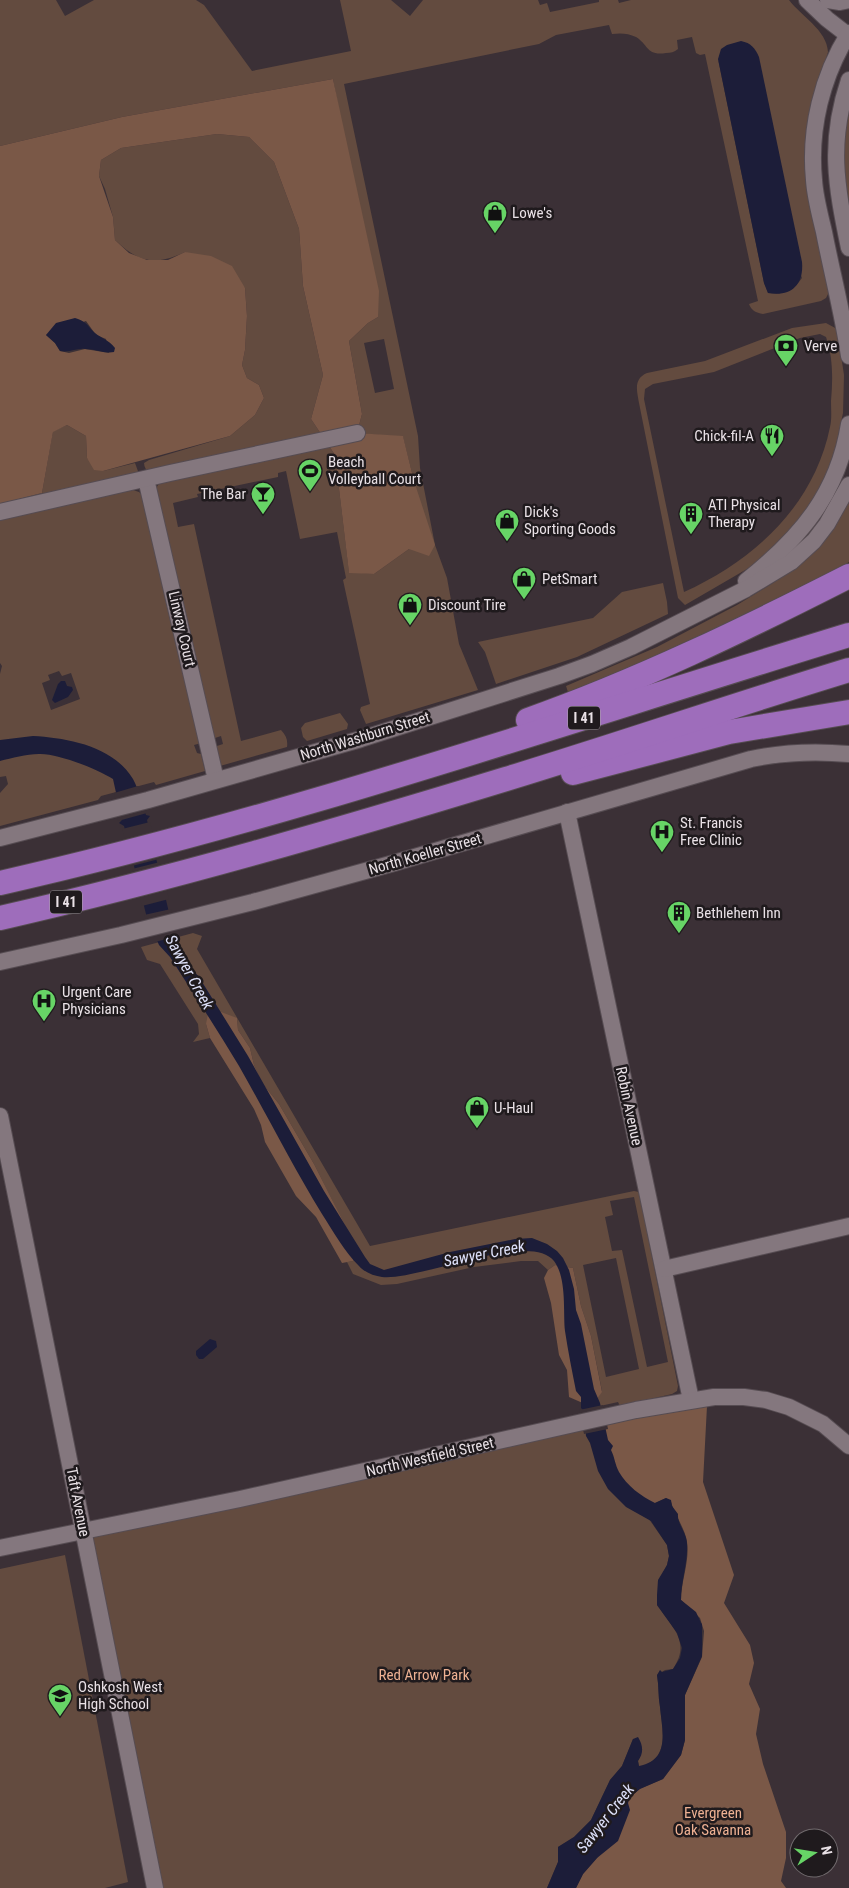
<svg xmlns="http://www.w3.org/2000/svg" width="849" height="1888" viewBox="0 0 849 1888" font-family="'Roboto Condensed',sans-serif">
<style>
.green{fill:#634b3f;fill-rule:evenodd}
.forest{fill:#7a5847;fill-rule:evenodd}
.water{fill:#1c1d39}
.pier{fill:#3b3036}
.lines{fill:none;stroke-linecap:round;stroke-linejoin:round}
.minor-casing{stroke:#564c52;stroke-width:18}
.highway-casing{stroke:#564c52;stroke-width:26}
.minor{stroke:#84777e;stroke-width:16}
.highway{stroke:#9e6dbb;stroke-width:24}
.labels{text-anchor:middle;stroke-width:5;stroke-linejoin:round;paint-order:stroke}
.shield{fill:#1f1a1d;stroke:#aca5aa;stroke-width:1}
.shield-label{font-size:14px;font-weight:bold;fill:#e9e1e6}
.poi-label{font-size:15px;fill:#e9e1e6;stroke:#1f1a1d;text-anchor:start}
.street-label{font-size:15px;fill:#e9e1e6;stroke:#1f1a1d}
.park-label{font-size:15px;fill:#eeb193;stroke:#1f1a1d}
.water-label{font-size:16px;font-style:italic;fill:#dde0f9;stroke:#1f1a1d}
</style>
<rect width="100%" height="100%" fill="#3b3036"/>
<g class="green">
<path d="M0 0H56L65 16 94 0H196L204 5 252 71 351 51 340 0H391L410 16 423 0H538L540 5 547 3 550 12 599 2V0H618L619 3 631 0H789C801 16 827 30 828 52L815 93 829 292 826 298 821 301 763 314C756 313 751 310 749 304L758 301 705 54 700 55 696 53 692 37 677 40 678 49C674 52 671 53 666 53 646 56 649 45 636 37 628 33 620 33 612 34L609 25 556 35 539 44 344 84 418 436 420 468 435 545 447 578 459 644 478 690 366 724 360 710 361 707 370 704 343 580 346 578 337 532 300 539 286 471 278 473V477L197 494 198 497 173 503 178 527 194 524 241 741 281 730C286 735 288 740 287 747L220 766 214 747 223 744 221 736 212 739 155 490 161 480C154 475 144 472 144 463L149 460 230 436 255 415 264 398 259 385 247 378 242 365 245 350 247 316 245 288 185 252C155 266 139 263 115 240L113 217 105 189 99 176 101 160 121 148 217 134 249 137 274 162 299 229 303 286 323 375 311 419 335 455 349 572 374 574 409 549 414 481 403 437 357 433 362 414 349 341 368 323 378 317 333 79 122 117 0 146ZM718 59 802 278C793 291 783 295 768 293L764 283ZM384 339 394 389 375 393 364 343Z"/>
<path d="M849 101V221C842 182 840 139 849 101Z"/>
<path d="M826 323 837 329 844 375 843 413 835 450 823 484 803 517 759 562 685 605 678 598 639 403C637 391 633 379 647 373L705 361 792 328ZM820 334 826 337C833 357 833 379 831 401 831 409 832 419 830 427 814 506 754 560 684 592L644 399 645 389 653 384 714 372 800 338Z"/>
<path d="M67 425 86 436 87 458 103 471 135 463 139 474 0 509V504L42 493 53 431Z"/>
<path d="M130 489 139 492 146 498 205 742 194 745 197 753 201 754 205 771 156 785 154 782 101 796 98 800 0 826V793L8 784 6 776 0 777V674L2 666 0 663V519ZM59 671 62 676 71 673 80 699 51 710 42 683 50 680 48 675Z"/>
<path d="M849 499V562L843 566 696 638 569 695 566 686 657 647 737 605 773 583 797 565Z"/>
<path d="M663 583 667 602 668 614 577 657 496 684 485 652 478 642 593 618 622 592Z"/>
<path d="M340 713 348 724 347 729 307 741 303 737 301 728 305 723Z"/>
<path d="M193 933 202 936 197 949 370 1246 634 1191 639 1192 678 1386 677 1391 672 1394 620 1406 618 1402 591 1408 602 1391 591 1336 581 1306 573 1268 555 1265 548 1270 538 1261H521L474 1267 397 1284 381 1285 353 1274 347 1262 353 1261 346 1230 335 1206 314 1164 279 1104 263 1084 254 1065 250 1048 238 1030 237 1018 206 1024 210 1038 193 1042 199 1034 198 1024 160 964 147 960 141 947ZM634 1197 668 1362 647 1367 622 1250 612 1251 605 1217 613 1215 610 1201ZM616 1258 639 1369 606 1377 583 1265Z"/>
<path d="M593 1420 642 1509 667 1545 669 1556 667 1565 662 1575 657 1605C673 1628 691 1642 673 1669L665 1670 657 1675C659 1686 658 1697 660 1707 662 1730 671 1760 639 1767L638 1761 642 1750 633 1739 622 1766 610 1780 591 1820 574 1837 558 1847V1862L547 1888H155L84 1530Z"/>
<path d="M65 1555 128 1882 105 1888H0V1569Z"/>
</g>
<g class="forest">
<path d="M333 79 379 291 378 317 368 323 349 341 362 414 357 433 403 436 414 481 435 545 429 556 409 549 374 574 349 573 335 455 311 419 323 375 303 286 299 229 274 162 249 137 217 134 121 148 101 160 99 176 113 217 115 240 129 253 147 260H168L185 252 211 256 232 266 245 288 247 316 245 350 242 365 247 378 259 385 264 398 255 415 230 436 103 471 94 470 87 458 86 436 67 425 53 432 42 493 0 504V146L122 117ZM86 321 96 335 106 339 109 353 85 349 69 353 60 351 55 343 46 335Z"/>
<path d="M221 1012 237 1018 238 1030 250 1048 254 1065 263 1084 279 1104 314 1164 356 1247 353 1261 342 1263 316 1217 296 1196 265 1142 261 1125 254 1109 210 1038 206 1024 208 1014Z"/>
<path d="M555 1265 573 1268 581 1306 591 1336 602 1392 597 1399 585 1404 569 1397 567 1370 559 1355 551 1303 544 1278 548 1270Z"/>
<path d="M707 1406 703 1482 734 1575 724 1603 750 1645 754 1663 749 1684 760 1709 756 1734 763 1764 786 1832V1858L781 1881 786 1888H576L583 1874 597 1858 630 1797 639 1789 663 1779 681 1755 685 1740V1695L702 1657 704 1631 700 1618 681 1600C681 1581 690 1560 687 1542 685 1528 675 1516 671 1502L666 1498 655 1503 653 1511 624 1497 593 1420Z"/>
</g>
<g class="water">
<path d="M741 41C751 43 755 48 759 57L802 262C804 285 791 297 768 293L764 283 718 59 721 49 727 45Z"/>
<path d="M75 318C88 322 86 325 95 333 102 339 108 339 115 348L114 352C105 354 95 349 85 349 76 348 70 353 60 351L55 343 46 335 56 323Z"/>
<path d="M61 681H65L67 686 72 687 73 690 68 697 55 703 52 700 58 684Z"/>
<path d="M33 736C68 738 113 746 133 779 139 790 142 804 146 815L150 816 147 820 176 942C176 956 191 966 199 977L248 1056 324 1191 365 1257 370 1264 384 1270 450 1252 515 1239 532 1238 547 1244 557 1251 563 1258 569 1270 574 1289 576 1310 581 1324 594 1389 600 1403 608 1440 613 1446 611 1450C615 1458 615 1465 619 1472 627 1486 641 1496 655 1503L666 1498 671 1500 672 1506 678 1514C677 1524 687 1533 687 1544 688 1563 681 1581 681 1600L696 1612 701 1623 702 1624V1656L685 1695V1740L681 1755 663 1779 640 1789 630 1797 628 1803 630 1810 618 1841 597 1858 583 1874 576 1888H547L558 1862V1847L574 1837 591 1820 610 1780 622 1766 633 1739 638 1737C643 1745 644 1753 638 1761L639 1766C671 1760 662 1730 660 1707 658 1697 659 1686 657 1675L660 1670 662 1672 673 1669 680 1658 682 1648 677 1633 657 1605V1595L658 1580 667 1565 669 1556 667 1545 651 1521 626 1507 608 1489 598 1471 590 1443 586 1436 583 1410 581 1408V1397L576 1391C572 1371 568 1351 565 1331 563 1312 567 1278 554 1261 530 1230 419 1281 382 1277 374 1276 364 1272 359 1266 344 1251 333 1231 322 1214 292 1165 267 1115 239 1066 217 1029 193 993 170 957L159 945 147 918 124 826 119 823 122 820 113 779C97 769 57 753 39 754 26 754 12 758 0 761V740Z"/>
<path d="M210 1339 216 1341 217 1347 203 1359H199L196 1355V1351Z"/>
</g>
<g class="pier">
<path d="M138 786 147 813 118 821 114 793Z"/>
<path d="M150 822 159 859 132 866 122 829Z"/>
<path d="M160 862 169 899 142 906 132 869Z"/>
<path d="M171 909 178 936 155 942 144 915Z"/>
<path d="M603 1405 608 1429 584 1434 579 1410Z"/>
</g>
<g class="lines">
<defs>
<g id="minor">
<path d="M807 0 827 19 849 36"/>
<path d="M828 0 840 2 849 0"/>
<path d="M849 33C822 76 809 129 814 180 815 197 820 215 824 232 832 273 843 315 849 356"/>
<path d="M849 80C828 142 836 185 849 248"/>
<path d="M146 479 216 780"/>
<path d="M0 512 170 473 357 433"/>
<path d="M746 581C800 538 838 494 849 424"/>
<path d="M567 812 691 1400"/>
<path d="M0 838 148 800 361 739 559 676 592 664 631 647 746 589 791 562 814 541 827 524 849 485"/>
<path d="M0 962 121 935 253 902 394 863 751 759C784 752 816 751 849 754"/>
<path d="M0 1116 155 1888"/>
<path d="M664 1269 849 1226"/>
<path d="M0 1548 240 1499 636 1410 714 1397H744L766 1400 789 1407 823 1424 849 1446"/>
</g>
<g id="highway">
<path d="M528 720C638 681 745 629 849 576"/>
<path d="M573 773 729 732 849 712"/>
<path d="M0 883C288 818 567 721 849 635"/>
<path d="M0 918C171 879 339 830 506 779 621 744 734 705 849 670"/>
</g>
</defs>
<use href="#minor" class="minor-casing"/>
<use href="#highway" class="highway-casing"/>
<use href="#minor" class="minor"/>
<use href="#highway" class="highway"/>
</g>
<defs>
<symbol id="shop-pin" viewBox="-11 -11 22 30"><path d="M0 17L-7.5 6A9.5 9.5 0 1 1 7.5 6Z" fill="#67d466" stroke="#1f1a1d"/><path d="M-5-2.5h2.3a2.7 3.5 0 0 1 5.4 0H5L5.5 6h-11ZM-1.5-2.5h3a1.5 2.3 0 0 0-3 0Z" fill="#111"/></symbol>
<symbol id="bank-pin" viewBox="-11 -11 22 30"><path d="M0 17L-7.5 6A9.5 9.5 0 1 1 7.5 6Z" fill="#67d466" stroke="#1f1a1d"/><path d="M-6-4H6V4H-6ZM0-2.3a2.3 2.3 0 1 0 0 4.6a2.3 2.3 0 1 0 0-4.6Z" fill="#111"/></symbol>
<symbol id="restaurant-pin" viewBox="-11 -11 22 30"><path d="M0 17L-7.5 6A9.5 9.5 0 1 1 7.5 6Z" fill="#67d466" stroke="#1f1a1d"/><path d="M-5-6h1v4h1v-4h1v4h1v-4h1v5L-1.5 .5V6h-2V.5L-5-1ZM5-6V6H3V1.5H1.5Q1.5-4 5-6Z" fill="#111"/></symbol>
<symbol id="stadium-pin" viewBox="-11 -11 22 30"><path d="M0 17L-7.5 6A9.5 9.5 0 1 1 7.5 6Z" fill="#67d466" stroke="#1f1a1d"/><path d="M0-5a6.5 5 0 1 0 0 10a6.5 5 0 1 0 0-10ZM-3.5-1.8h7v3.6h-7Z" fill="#111"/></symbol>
<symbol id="bar-pin" viewBox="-11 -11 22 30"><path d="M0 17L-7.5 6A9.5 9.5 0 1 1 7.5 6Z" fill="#67d466" stroke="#1f1a1d"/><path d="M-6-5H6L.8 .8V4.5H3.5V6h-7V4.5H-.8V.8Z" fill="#111"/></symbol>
<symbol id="building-pin" viewBox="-11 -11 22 30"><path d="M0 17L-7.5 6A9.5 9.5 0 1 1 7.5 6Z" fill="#67d466" stroke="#1f1a1d"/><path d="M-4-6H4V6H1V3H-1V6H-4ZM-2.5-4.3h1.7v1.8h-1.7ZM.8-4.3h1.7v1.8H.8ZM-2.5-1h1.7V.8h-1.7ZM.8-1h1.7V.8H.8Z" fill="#111"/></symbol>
<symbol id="hospital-pin" viewBox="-11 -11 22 30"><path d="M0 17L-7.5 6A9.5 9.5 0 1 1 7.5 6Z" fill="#67d466" stroke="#1f1a1d"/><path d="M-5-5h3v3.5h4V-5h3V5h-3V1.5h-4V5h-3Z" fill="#111"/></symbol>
<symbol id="school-pin" viewBox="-11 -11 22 30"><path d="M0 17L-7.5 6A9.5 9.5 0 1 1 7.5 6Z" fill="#67d466" stroke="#1f1a1d"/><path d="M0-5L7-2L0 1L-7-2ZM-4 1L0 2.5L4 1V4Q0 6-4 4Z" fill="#111"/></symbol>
</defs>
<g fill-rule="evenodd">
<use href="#shop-pin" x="481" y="199" width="28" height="38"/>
<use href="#bank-pin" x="772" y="332" width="28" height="38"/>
<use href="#restaurant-pin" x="758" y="422" width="28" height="38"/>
<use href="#stadium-pin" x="296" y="457" width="28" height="38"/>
<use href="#bar-pin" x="249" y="480" width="28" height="38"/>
<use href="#building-pin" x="677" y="500" width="28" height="38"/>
<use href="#shop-pin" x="493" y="507" width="28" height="38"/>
<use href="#shop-pin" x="510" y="565" width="28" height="38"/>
<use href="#shop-pin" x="396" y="591" width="28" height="38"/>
<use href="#hospital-pin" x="648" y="818" width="28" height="38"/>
<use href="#building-pin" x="665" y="899" width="28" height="38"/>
<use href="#hospital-pin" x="30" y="987" width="28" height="38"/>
<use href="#shop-pin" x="463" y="1094" width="28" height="38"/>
<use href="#school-pin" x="46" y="1682" width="28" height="38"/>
</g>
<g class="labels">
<g class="shield">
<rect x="568" y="706.5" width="32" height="23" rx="4"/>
<rect x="50" y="890.5" width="32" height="23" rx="4"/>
</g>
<g class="shield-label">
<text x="584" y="723">I 41</text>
<text x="66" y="907">I 41</text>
</g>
<g class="poi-label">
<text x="512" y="218">Lowe's</text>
<text x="804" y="351">Verve</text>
<text x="754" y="441" text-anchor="end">Chick-fil-A</text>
<text x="328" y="467">Beach<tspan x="328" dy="17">Volleyball Court</tspan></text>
<text x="246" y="499" text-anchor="end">The Bar</text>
<text x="708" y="510">ATI Physical<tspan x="708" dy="17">Therapy</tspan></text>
<text x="524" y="517">Dick's<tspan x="524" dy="17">Sporting Goods</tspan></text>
<text x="542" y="584">PetSmart</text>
<text x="428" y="610">Discount Tire</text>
<text x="680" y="828">St. Francis<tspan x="680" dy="17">Free Clinic</tspan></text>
<text x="696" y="918">Bethlehem Inn</text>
<text x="62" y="997">Urgent Care<tspan x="62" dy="17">Physicians</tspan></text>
<text x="494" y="1113">U-Haul</text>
<text x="78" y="1692">Oshkosh West<tspan x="78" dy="17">High School</tspan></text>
</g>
<g class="street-label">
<text transform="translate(182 629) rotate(77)" y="5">Linway Court</text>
<text transform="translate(365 736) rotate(-17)" y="5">North Washburn Street</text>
<text transform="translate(425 854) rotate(-16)" y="5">North Koeller Street</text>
<text transform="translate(629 1106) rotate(78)" y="5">Robin Avenue</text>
<text transform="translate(430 1457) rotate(-13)" y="5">North Westfield Street</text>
<text transform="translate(78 1502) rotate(79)" y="5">Taft Avenue</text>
</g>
<g class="park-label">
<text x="424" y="1680">Red Arrow Park</text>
<text x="713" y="1818">Evergreen<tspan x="713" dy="17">Oak Savanna</tspan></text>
</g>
<g class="water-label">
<text transform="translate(190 972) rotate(61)" y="6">Sawyer Creek</text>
<text transform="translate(484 1253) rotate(-11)" y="6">Sawyer Creek</text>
<text transform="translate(605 1818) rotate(-52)" y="6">Sawyer Creek</text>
</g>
</g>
<g transform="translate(814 1853) rotate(78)"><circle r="24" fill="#1f1a1d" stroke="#706a6d"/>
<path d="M0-4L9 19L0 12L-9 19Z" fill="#67d466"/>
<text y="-8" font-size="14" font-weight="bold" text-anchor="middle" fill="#e9e1e6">N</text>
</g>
</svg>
